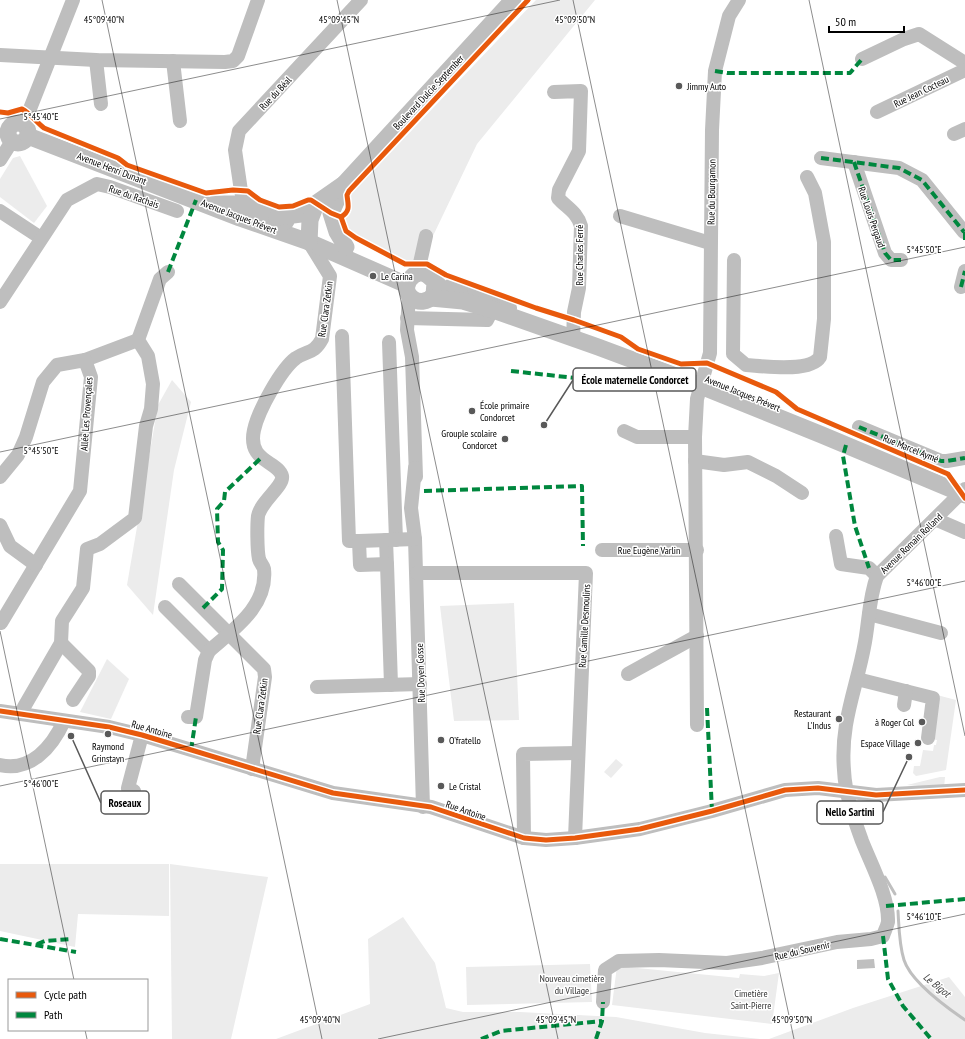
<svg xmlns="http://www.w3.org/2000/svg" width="965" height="1039" viewBox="0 0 965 1039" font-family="'PT Sans Narrow',sans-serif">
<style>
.green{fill:#ececec}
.water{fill:#bfbfbf}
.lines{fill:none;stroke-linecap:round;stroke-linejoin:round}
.stream{stroke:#bfbfbf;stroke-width:3}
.minor{stroke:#bebebe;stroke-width:14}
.major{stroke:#bebebe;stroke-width:17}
.quiet{stroke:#00873e;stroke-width:4;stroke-dasharray:8 4;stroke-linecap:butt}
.cycleway-casing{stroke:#fff;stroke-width:8}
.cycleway{stroke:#e8590c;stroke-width:5}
.ticks{fill:none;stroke:#000;stroke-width:1;stroke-opacity:0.45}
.poi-dot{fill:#595959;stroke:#fff;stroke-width:1.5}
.labels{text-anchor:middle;stroke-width:3;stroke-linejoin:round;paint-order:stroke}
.poi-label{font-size:10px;fill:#000;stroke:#fff;text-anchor:start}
.street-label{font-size:10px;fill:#000;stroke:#fff}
.park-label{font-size:10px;fill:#333;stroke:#fff}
.water-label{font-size:11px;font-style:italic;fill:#444;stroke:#fff}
.ticks-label{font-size:10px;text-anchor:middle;fill:#000;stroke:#fff;stroke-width:3;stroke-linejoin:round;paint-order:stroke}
.leader{fill:none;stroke:#595959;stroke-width:1.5}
.callout-dot{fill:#595959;stroke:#fff;stroke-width:1.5}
.callout{fill:#fff;stroke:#595959;stroke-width:1.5}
.callout-label{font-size:11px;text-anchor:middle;font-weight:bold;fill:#000}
</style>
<rect width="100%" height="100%" fill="#fff"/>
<g class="green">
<path d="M536 0H595L477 144 420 263 402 259 353 234 347 226 345 219C355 211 349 205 351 194Z"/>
<path d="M20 156 47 206 34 223 0 197V179L13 158Z"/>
<path d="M172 380 191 402 174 470 153 615 127 585 158 405Z"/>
<path d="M514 603 519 720 454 721 440 606Z"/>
<path d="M107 659 129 679 111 719 80 712Z"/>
<path d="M937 695 956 700 946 770 916 776 913 773 914 766H920L923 750 933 751 934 745H936L937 740 931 739Z"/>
<path d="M616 759 623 765 611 778 604 772Z"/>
<path d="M940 777H945L944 788 907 785Z"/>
<path d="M0 864H169V916L78 914 75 947 0 931Z"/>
<path d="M170 864 268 877 231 1039H172Z"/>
<path d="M403 917 435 963 446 1008 463 1012H520L616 1017 705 1033 760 1039H276L370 1004 368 939Z"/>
<path d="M590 964 592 1002 467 1005 466 967Z"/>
<path d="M617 966 739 978 740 974 764 976 779 973 772 1024 612 1005Z"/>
<path d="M949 977 965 997V1039H769L853 1008Z"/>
</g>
<path class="water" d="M874 959 875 968 857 969V960Z"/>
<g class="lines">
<g class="stream">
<path d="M861 803 866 819"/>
<path d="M885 877 895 894"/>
<path d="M898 911C899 927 899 944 904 960 911 982 946 1007 965 1020"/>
</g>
<g class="minor">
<path d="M0 55 96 60 225 62 233 61 238 56 258 0"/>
<path d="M862 59 904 39 919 34 965 63"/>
<path d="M96 60 101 104"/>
<path d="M173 61 180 121"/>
<path d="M554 92 581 91 579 151 559 190 558 198C567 208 577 212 581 226L579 288 574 312 573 339"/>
<path d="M877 112 965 70"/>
<path d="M24 124 73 0"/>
<path d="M954 134 965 129"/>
<path d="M821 158 899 168 922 180 964 232"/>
<path d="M0 160 12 141"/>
<path d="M854 162 885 253 891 260H901"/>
<path d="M0 211 41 238"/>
<path d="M247 214 241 191 235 150 239 131 361 0"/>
<path d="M620 216 710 243"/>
<path d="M734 260 733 354 746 365C763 366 810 373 820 357L824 319V242L815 193 807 177"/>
<path d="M421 273 420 263 426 236"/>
<path d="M451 285 510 308"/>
<path d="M961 287 965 271"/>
<path d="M409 294 407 330 412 357 416 477"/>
<path d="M0 302 67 200 97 184 110 187 177 211"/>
<path d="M407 318 487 320 494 306"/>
<path d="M342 336 349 541H359"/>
<path d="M389 342 396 540"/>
<path d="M85 360 138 340"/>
<path d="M859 427 941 461H947L965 458"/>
<path d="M624 431 637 437H695"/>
<path d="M695 461 724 465 748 462 776 476 802 493"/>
<path d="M415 468 411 508 415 539 423 807"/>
<path d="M0 477 18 455 26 437 43 382 57 365 85 360 91 377 80 491 1 623"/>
<path d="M935 519 965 532"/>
<path d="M0 525 10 546 36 565"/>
<path d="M836 536 841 564 869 568 877 576"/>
<path d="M386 540 387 566"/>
<path d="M602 550H697"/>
<path d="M417 573H586L575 838"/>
<path d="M179 584 264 669 265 677 252 769"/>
<path d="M165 607 209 651"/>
<path d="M869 614 941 633"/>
<path d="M61 643 89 671V676L73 700"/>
<path d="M628 674 697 636"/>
<path d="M857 679 933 698 928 738"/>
<path d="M391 685 387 564 360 565 359 541 415 539"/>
<path d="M317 687 420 684"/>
<path d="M904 705 906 691"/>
<path d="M0 711 109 727 142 735 333 793 431 807 524 838 546 840 575 838 640 829 712 811 785 790 818 788 876 795 965 790"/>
<path d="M22 714 24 707 61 643 62 621 83 588 87 549 100 544 135 518 146 426 151 409 153 384 148 356 138 340 160 279 168 272"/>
<path d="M188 717H196L205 660 209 651C234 629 268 606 264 569 263 565 260 563 259 559 257 550 257 525 258 516 261 501 284 486 282 476 278 461 247 462 254 430 258 411 281 369 296 358 308 350 314 354 322 339L330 276 309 242"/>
<path d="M697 725 695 437 697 399 710 353 712 130 715 71 729 16 739 0"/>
<path d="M0 765C31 772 52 747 64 721"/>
<path d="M134 791 128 788 142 735"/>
<path d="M524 838 523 754 578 753"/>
<path d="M603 1002 605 970 619 961 659 960 727 963 762 958 837 942 871 939 883 936C884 932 887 927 888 922 889 897 871 864 862 841 854 819 845 794 844 770 840 722 857 688 865 642 869 620 869 598 877 576L965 489"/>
</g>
<g class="major">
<circle cx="18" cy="133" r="10"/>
<path d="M28 136 240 218 309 242 407 285"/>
<path d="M344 184 331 213 337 232 346 247"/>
<path d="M214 204H243L286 221"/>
<path d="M277 217 301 214 344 184 513 0"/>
<path d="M309 242 310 220 316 204"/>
<path d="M435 283 434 295C420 311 398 293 410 279 424 262 435 285 445 291 450 294 455 294 460 295"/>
<path d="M431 298 463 301 493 310 598 347 681 378 822 435 965 495"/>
</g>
<g class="quiet">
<path d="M715 71 727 73H850L862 59"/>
<path d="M821 158 899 168 922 180 964 232"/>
<path d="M854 162 885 253 891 260H901"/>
<path d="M965 232V240"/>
<path d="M168 272 196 200"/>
<path d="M961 287 965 271"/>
<path d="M511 371 576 378"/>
<path d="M859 427 941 461H947L965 458"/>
<path d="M846 445 843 456 855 526 869 568"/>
<path d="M424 491 582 486 583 546"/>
<path d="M203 608 222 589 223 550 218 542 217 509 224 501 225 492 261 458"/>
<path d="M707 708 712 811"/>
<path d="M191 750 196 717"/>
<path d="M886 906 965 899"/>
<path d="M883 936 888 979 903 1006 931 1039"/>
<path d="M0 939 76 952"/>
<path d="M37 944 45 941 71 939"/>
<path d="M481 1039 501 1031 602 1021"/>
<path d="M596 1039 602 1021 603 1002"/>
</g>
<defs>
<g id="cycleway">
<path d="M0 112 8 113 22 109C31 114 36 122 44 128L118 158 127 165 206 193 233 190 248 191 260 200 279 207 293 206 308 200H311L331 213 341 217"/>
<path d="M341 217 346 231 356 238 405 264H427L446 275 536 308 574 320 621 337 638 349 681 364 707 363 776 392 797 409 948 474 965 498"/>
<path d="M341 217C351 211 348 205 347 195L349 191 528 0"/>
<path d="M0 711 109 727 142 735 333 793 431 807 524 838 546 840 575 838 640 829 712 811 785 790 818 788 876 795 965 790"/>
</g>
</defs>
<use href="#cycleway" class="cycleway-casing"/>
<use href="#cycleway" class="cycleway"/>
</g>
<path class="ticks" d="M102 0 322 1039M337 0 558 1039M573 0 794 1039M809 0 965 736M0 119 560 0M0 452 965 247M0 631 74 980M0 786 965 581M85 1030 87 1039M378 1039 965 914"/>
<g class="poi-dot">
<circle cx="679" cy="86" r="4"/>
<circle cx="373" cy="276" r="4"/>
<circle cx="472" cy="411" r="4"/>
<circle cx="505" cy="439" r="4"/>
<circle cx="839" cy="719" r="4"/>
<circle cx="922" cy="722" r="4"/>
<circle cx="108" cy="734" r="4"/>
<circle cx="441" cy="740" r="4"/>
<circle cx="918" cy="743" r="4"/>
<circle cx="441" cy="786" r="4"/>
</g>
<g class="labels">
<g class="poi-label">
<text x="687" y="90">Jimmy Auto</text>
<text x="381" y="280">Le Carina</text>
<text x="480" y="409">École primaire<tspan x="480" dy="12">Condorcet</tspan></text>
<text x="497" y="437" text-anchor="end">Grouple scolaire<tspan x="497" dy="12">Condorcet</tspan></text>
<text x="831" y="717" text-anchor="end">Restaurant<tspan x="831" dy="12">L'Indus</tspan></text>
<text x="914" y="726" text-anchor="end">à Roger Col</text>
<text x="449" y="744">O’fratello</text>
<text x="910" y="747" text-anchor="end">Espace Village</text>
<text x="108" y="750" text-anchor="middle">Raymond<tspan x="108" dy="12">Grinstayn</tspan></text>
<text x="449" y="790">Le Cristal</text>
</g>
<g class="street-label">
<text transform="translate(921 91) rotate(-26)" y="4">Rue Jean Cocteau</text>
<text transform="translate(428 92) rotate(-47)" y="4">Boulevard Dulcie September</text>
<text transform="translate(275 93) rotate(-47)" y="4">Rue du Béal</text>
<text transform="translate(112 168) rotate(21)" y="4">Avenue Henri Dunant</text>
<text transform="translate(711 192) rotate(-89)" y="4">Rue du Bourgamon</text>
<text transform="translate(134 196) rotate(19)" y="4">Rue du Rachais</text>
<text transform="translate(239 216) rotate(21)" y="4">Avenue Jacques Prévert</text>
<text transform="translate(872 217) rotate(71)" y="4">Rue Louis Pergaud</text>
<text transform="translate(579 255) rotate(-90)" y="4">Rue Charles Ferré</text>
<text transform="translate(325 309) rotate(-82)" y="4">Rue Clara Zetkin</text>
<text transform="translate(743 393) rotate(22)" y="4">Avenue Jacques Prévert</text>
<text transform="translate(86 414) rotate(-86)" y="4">Allée Les Provençales</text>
<text transform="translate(911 448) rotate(22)" y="4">Rue Marcel Aymé</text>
<text transform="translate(911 543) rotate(-44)" y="4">Avenue Romain Rolland</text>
<text x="649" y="554">Rue Eugène Varlin</text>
<text transform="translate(584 626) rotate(-87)" y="4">Rue Camille Desmoulins</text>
<text transform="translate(420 673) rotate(-92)" y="4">Rue Doyen Gosse</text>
<text transform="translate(260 706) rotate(-82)" y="4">Rue Clara Zetkin</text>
<text transform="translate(152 729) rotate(16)" y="4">Rue Antoine</text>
<text transform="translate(466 810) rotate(19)" y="4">Rue Antoine</text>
<text transform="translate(802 950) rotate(-13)" y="4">Rue du Souvenir</text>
</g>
<g class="park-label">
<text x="572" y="982">Nouveau cimetière<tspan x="572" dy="12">du Village</tspan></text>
<text x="751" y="997">Cimetière<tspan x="751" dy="12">Saint-Pierre</tspan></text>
</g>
<g class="water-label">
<text transform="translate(937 985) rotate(39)" y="4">Le Bigot</text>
</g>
</g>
<g class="ticks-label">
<text x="104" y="23">45°09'40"N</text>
<text x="339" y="23">45°09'45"N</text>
<text x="575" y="23">45°09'50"N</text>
<text x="41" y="120">5°45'40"E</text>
<text x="924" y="253">5°45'50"E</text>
<text x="41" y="454">5°45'50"E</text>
<text x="924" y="586">5°46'00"E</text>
<text x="41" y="787">5°46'00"E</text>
<text x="924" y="920">5°46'10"E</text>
<text x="320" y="1023">45°09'40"N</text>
<text x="556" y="1023">45°09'45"N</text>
<text x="792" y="1023">45°09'50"N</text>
</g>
<path class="leader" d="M544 425L573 380M71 736L101 803M909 757L883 812"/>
<g class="callout-dot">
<circle cx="544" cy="425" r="4"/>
<circle cx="71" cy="736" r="4"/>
<circle cx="909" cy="757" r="4"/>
</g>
<g class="callout">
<rect x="573" y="368" width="123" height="23" rx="4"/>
<rect x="101" y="791" width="48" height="23" rx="4"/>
<rect x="817" y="801" width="66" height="23" rx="4"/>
</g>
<g class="callout-label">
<text x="635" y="384">École maternelle Condorcet</text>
<text x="125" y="807">Roseaux</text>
<text x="850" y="816">Nello Sartini</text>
</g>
<rect x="8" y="979" width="140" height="52" fill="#ffffff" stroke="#999999"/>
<rect x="16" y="992" width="20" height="6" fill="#e8590c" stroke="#999999"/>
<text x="44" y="999" font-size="12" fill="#000000">Cycle path</text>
<rect x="16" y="1012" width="20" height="6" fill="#00873e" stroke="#999999"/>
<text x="44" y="1019" font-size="12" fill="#000000">Path</text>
<path d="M829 26v6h75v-6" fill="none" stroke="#000000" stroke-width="2"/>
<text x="835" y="26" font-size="12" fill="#000000" stroke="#ffffff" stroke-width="3" paint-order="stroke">50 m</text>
</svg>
